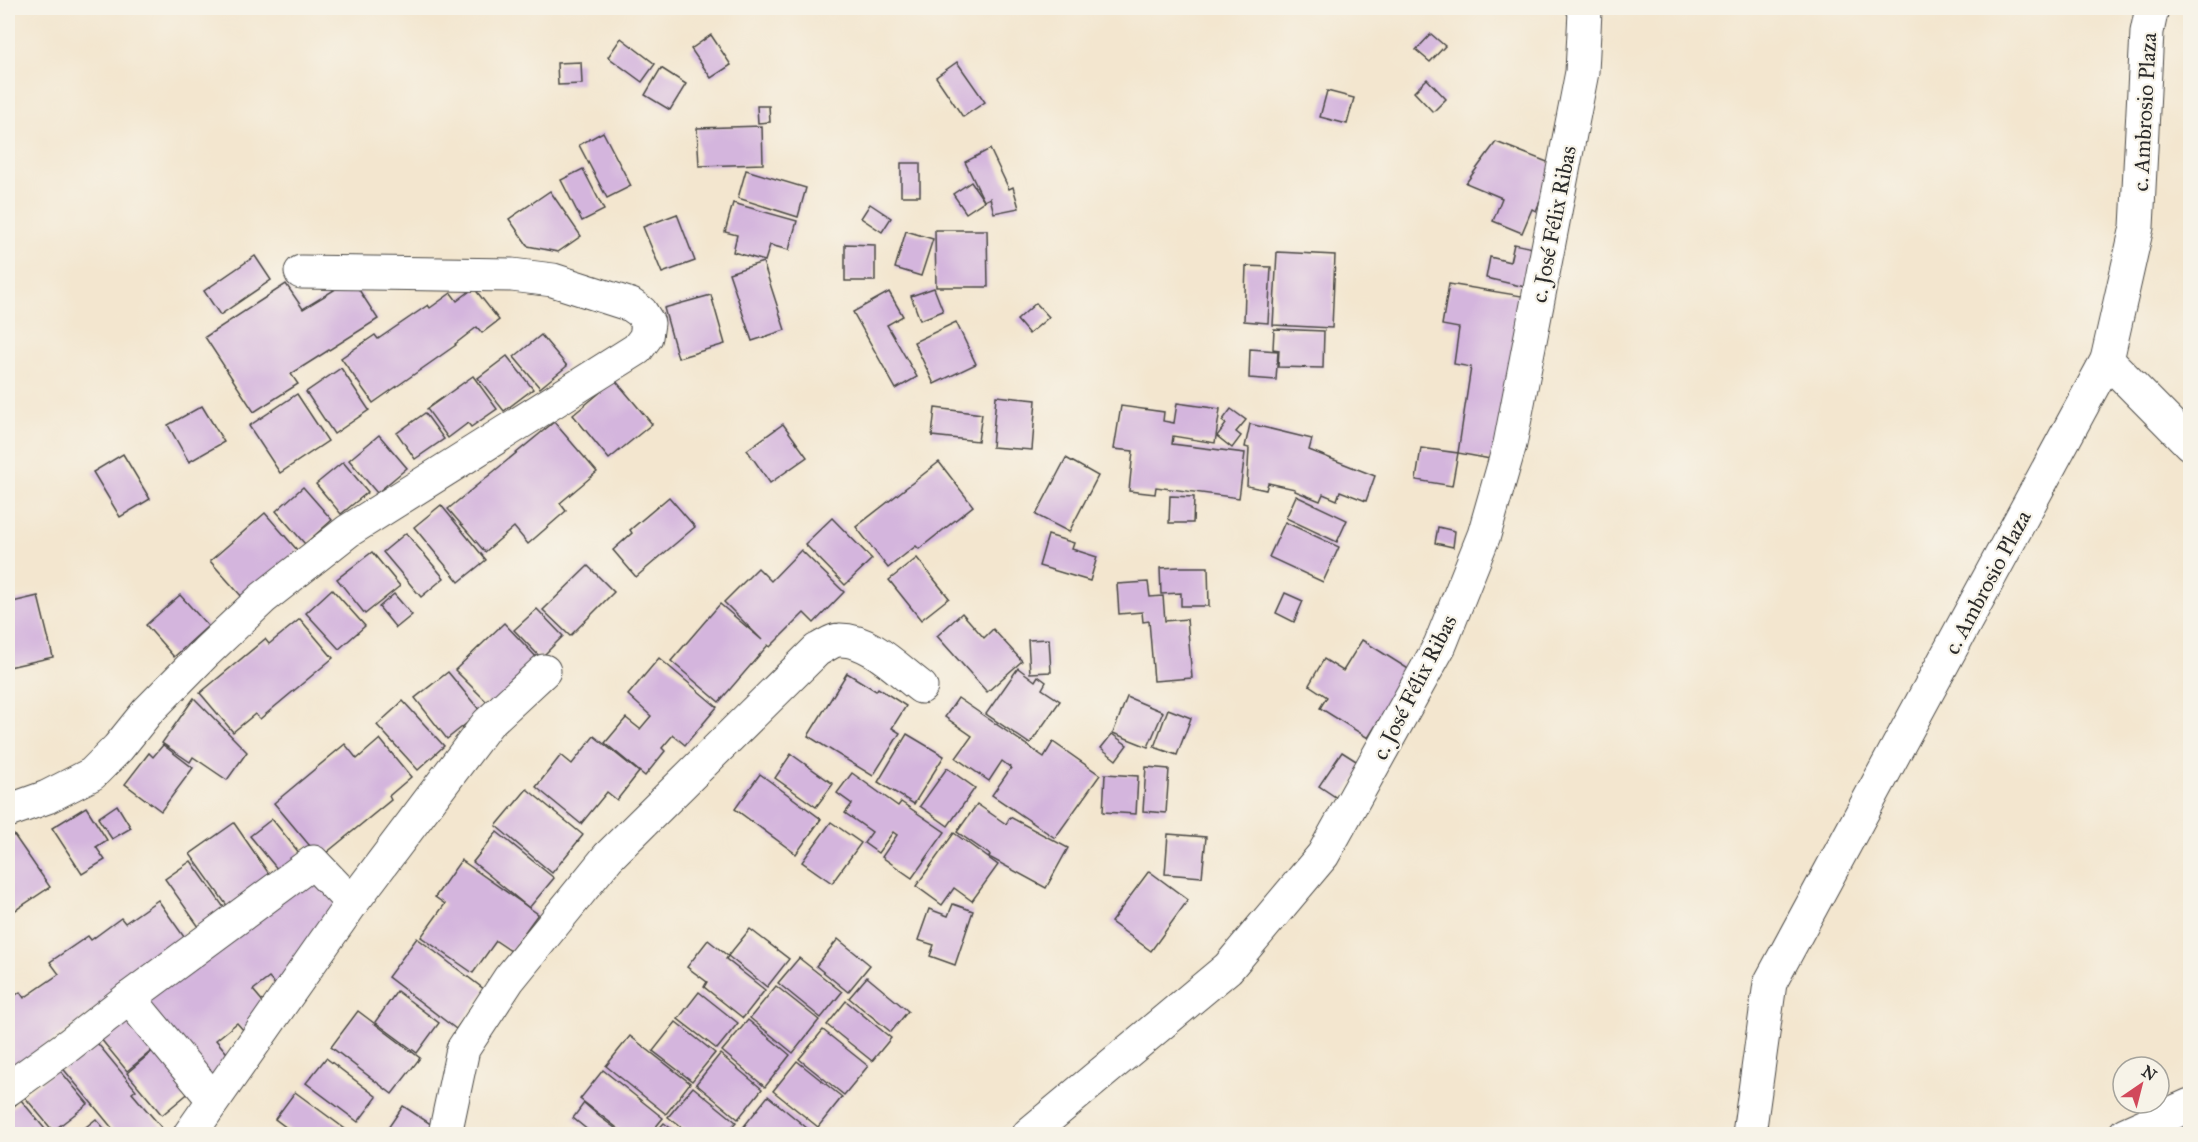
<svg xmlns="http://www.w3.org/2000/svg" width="2198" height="1142" viewBox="0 0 2198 1142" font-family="'IM FELL Great Primer',serif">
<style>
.building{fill:#d4b5dd}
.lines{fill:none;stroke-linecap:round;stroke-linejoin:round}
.street-casing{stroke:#494744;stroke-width:35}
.street{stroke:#fff;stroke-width:33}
.labels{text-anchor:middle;stroke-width:4.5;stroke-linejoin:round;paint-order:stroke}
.street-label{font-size:22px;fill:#2b2b2b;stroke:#f7f3e8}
</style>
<rect width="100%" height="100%" fill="#f7f3e8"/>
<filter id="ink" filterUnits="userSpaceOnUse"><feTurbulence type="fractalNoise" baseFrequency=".0167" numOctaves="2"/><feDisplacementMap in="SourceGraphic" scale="12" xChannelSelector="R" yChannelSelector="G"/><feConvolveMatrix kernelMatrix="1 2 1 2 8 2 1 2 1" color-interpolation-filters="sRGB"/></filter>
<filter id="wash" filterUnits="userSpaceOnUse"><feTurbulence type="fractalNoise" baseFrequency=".008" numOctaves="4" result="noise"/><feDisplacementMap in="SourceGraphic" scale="24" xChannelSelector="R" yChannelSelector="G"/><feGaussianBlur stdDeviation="1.35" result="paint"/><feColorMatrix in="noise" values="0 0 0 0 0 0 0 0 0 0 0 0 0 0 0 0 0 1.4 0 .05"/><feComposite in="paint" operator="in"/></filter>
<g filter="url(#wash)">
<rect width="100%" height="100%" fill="#f3e6cf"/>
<g id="blocks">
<g class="building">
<path d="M1431 34 1445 46 1430 62 1416 50Z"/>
<path d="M711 35 731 65 711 78 691 49Z"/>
<path d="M621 38 655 64 642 82 608 57Z"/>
<path d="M581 62 582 84 558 85 557 63Z"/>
<path d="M957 62 985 102 963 117 936 77Z"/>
<path d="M661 68 686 84 670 110 645 95Z"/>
<path d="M1427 79 1446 99 1433 112 1414 92Z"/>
<path d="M1327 91 1354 98 1347 124 1320 117Z"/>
<path d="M757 106H769L770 122 758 123Z"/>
<path d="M762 126 763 164 699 166 697 128Z"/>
<path d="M603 132 631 186 607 198 579 145Z"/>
<path d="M1496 142 1555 165 1536 211 1532 209 1522 233 1493 221 1502 198 1466 183Z"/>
<path d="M990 149 1009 189 1013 187 1019 208 994 213 990 198 984 201 965 162Z"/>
<rect x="901" y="163" width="19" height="33"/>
<path d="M583 169 604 210 582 221 561 180Z"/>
<path d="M746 170 806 188 798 217 738 198Z"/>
<path d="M971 182 984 201 966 213 953 194Z"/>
<path d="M550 191 581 236 558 252 528 246 509 219Z"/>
<path d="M733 203 797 221 789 250 770 245 765 261 733 252 737 235 725 232Z"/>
<path d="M870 204 891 218 882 232 861 218Z"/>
<path d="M677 214 695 261 662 273 643 227Z"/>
<path d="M935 230H987L988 287H936Z"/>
<path d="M906 231 933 239 921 276 895 268Z"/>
<path d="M845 244 875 245V281H845Z"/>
<path d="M1514 244 1533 248 1525 287 1486 278 1490 257 1510 262Z"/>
<path d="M1277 252 1335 255 1332 328 1273 325Z"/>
<path d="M255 256 271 280 220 315 204 291Z"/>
<path d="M763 262 785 330 752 341 729 273Z"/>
<path d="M1246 266 1271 267 1268 323 1244 321Z"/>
<path d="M352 279 378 319 291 374 298 384 254 412 205 337 286 284 303 309Z"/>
<path d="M1449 284 1522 296 1496 460 1458 453 1471 367 1454 364 1459 328 1442 325Z"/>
<path d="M474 288 499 320 482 333 477 327 455 344 456 345 373 403 341 358 375 335 378 339 428 305 430 308 451 293 457 301Z"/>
<path d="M934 288 943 311 920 320 911 296Z"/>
<path d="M889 292 903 316 887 325 917 377 896 389 853 312Z"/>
<path d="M711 295 725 344 678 358 664 308Z"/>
<path d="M1036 303 1049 317 1029 334 1017 320Z"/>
<path d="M956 322 976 364 934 384 914 342Z"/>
<path d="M1274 329 1324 331 1323 368 1278 367 1279 350 1273 349Z"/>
<path d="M541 335 567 366 540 388 514 357Z"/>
<path d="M1250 349 1278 351 1276 380 1249 378Z"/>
<path d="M507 356 533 389 504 411 478 378Z"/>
<path d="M341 368 369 410 334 434 306 392Z"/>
<path d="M473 376 497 409 471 427 468 423 448 438 427 409Z"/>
<path d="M615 380 652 424 609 459 573 415Z"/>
<path d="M297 394 328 441 280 473 249 426Z"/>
<path d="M996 396 1036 400 1032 450 992 447Z"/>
<path d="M1177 403 1220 409 1215 443 1173 436 1172 444 1245 453 1239 498 1156 487 1155 494 1129 491 1133 451 1114 449 1121 406 1164 412 1163 421 1174 423Z"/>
<path d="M202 406 224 442 189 462 168 425Z"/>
<path d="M935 408 982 414 978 441 932 436Z"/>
<path d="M1231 409 1246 420 1236 432 1241 436 1232 448 1217 436 1226 424 1222 421Z"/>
<path d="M425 413 444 439 415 459 397 433Z"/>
<path d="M554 422 597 472 560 503 566 511 528 544 514 527 485 552 448 509Z"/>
<path d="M783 424 807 457 770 483 747 450Z"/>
<path d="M1250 424 1312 439 1309 450 1375 476 1366 501 1340 491 1337 500 1323 494 1320 501 1295 491V489L1268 483 1266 490 1247 486 1249 448 1245 447Z"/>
<path d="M379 435 407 468 377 493 349 460Z"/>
<path d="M1421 448 1458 453 1452 486 1416 480Z"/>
<path d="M123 454 150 499 120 517 93 472Z"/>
<path d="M1066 458 1098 476 1069 532 1036 515Z"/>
<path d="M343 462 368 492 341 514 316 484Z"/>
<path d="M939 462 973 506 919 549 916 546 888 568 856 527Z"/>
<path d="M303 487 332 520 305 544 276 511Z"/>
<path d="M1170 496 1194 497 1193 523H1169Z"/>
<path d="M1296 496 1347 520 1337 542 1286 518Z"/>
<path d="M669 497 695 527 636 577 613 550 632 533 630 530Z"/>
<path d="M441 505 486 560 459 582 414 527Z"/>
<path d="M265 513 298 551 243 598 210 561Z"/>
<path d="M832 518 872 559 845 585 805 544Z"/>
<path d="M1285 522 1339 547 1323 582 1269 557Z"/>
<path d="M1438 527 1455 531 1453 547 1435 543Z"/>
<path d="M406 533 444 578 421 597 383 552Z"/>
<path d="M1048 535 1074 543 1072 549 1097 557 1090 581 1039 566Z"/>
<path d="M801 550 844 592 814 623 804 613 770 647 768 645 719 702 671 661 720 604 762 640 724 602 758 568 771 581Z"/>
<path d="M372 552 400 586 365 614 337 579Z"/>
<path d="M917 558 949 598 921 620 889 580Z"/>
<path d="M588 566 614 592 570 636 543 610Z"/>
<path d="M1180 567H1208L1209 606H1181V593L1161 594 1160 568Z"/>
<path d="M1148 582 1150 597 1163 596 1165 621 1187 619 1192 678 1154 681 1149 621 1143 622 1142 612 1119 614 1117 584Z"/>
<path d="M332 589 365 626 339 649 306 613Z"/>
<path d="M1285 593 1303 601 1294 622 1276 613Z"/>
<path d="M394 594 412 615 396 628 379 607Z"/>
<path d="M180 595 208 626 174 657 146 625Z"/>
<path d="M38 596 53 657 9 667 8 603Z"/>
<path d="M537 609 563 636 541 658 514 630Z"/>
<path d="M962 613 984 638 993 629 1022 661 987 692 937 636Z"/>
<path d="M300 619 333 658 260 719 255 714 233 732 200 693 265 639 269 644Z"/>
<path d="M504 623 541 662 493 708 455 670Z"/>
<path d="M1049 639 1051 672 1030 673 1028 640Z"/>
<path d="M1362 640 1410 670 1368 738 1320 708 1327 697 1309 685 1324 659 1343 671Z"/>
<path d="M659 658 717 707 685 745 673 735 662 748 665 751 645 776 605 743 626 718 640 729 651 716 628 695Z"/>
<path d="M1018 668 1035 681 1038 676 1046 682 1042 689 1060 701 1030 744 986 714Z"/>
<path d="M448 672 481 712 447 739 415 698Z"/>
<path d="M847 673 876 691 878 688 906 706 892 728 900 733 873 776 808 736Z"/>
<path d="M1127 697 1163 712 1148 747 1113 733Z"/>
<path d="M194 698 247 752 227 780 193 757 190 762 162 743Z"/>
<path d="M958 698 1044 757 1053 742 1100 775 1055 838 992 795 1011 768 1002 761 989 781 956 758 972 736 945 717Z"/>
<path d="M403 701 444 746 418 770 377 725Z"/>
<path d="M1168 709 1191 718 1177 755 1154 747Z"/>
<path d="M907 734 944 756 914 804 878 782Z"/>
<path d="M1112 734 1127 745 1116 760 1101 748Z"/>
<path d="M594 736 639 772 617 800 607 792 581 824 536 787 561 755 572 764Z"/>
<path d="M380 739 411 777 389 796 391 800 320 858 274 803 345 744 357 759Z"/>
<path d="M163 745 193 768 161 811 125 784 149 753 153 757Z"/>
<path d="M1342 752 1364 766 1340 800 1319 786Z"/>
<path d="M791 754 833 784 816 807 775 778Z"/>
<path d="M1146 767 1169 769 1166 813 1143 811Z"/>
<path d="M947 768 975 788 948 826 920 806Z"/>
<path d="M852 773 898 806 901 802 945 832 912 878 882 857 897 835 893 832 878 853 864 843 872 832 845 813 852 804 837 793Z"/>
<path d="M760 774 821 819 796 854 735 809Z"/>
<path d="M1105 774 1138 776 1136 814 1103 812Z"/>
<path d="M527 789 583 835 552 873 496 826Z"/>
<path d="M977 804 1006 824 1010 817 1068 848 1046 888 989 857 990 855 957 832Z"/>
<path d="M117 805 131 828 112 839 98 818Z"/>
<path d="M86 807 107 840 96 847 105 860 82 874 52 828Z"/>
<path d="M272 819 304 859 283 876 250 836Z"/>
<path d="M831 822 861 843 832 883 802 862Z"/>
<path d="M234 823 276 884 233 914 190 854Z"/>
<path d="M497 832 554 878 529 908 473 862Z"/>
<path d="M954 833 998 865 972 901 954 888 942 905 916 886Z"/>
<path d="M1168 834 1206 837 1202 877 1165 874Z"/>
<path d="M14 835 50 887 8 915V840Z"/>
<path d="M461 860 538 914 511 951 496 941 473 973 421 937 445 904 435 897Z"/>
<path d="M191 861 230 916 204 934 165 879Z"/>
<path d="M309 870 341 909 280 990 269 978 253 990 270 1010 244 1031 237 1023 216 1040 236 1064 208 1088 137 1004Z"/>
<path d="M1149 871 1188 900 1151 951 1111 922Z"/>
<path d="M158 900 189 944 8 1072V1001L20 992 24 998 59 974 50 962 88 936 91 940 121 918 125 923Z"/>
<path d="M953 904 973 911 955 965 930 956 934 945 918 940 929 909 948 916Z"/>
<path d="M750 929 789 959 767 987 728 956 726 959 765 990 743 1018 704 987 707 982 687 967 708 940 728 956Z"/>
<path d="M417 938 485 990 456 1029 388 977Z"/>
<path d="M838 939 870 965 848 992 816 966Z"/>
<path d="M799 958 842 992 821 1018 778 983Z"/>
<path d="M867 977 908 1011 891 1032 849 998Z"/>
<path d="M776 986 819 1020 793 1053 750 1018Z"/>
<path d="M397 991 439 1023 417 1053 375 1022Z"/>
<path d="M699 992 738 1023 717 1049 678 1019Z"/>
<path d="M846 1001 891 1038 872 1061 827 1025Z"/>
<path d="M131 1005 161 1043 127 1071 96 1033Z"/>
<path d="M358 1011 420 1058 392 1094 331 1047Z"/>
<path d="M748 1020 790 1055 765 1087 722 1051Z"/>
<path d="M676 1022 715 1053 692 1081 653 1051Z"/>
<path d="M823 1030 868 1066 844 1095 799 1059Z"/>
<path d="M89 1033 136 1090 132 1093 167 1134H117L56 1060Z"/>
<path d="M630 1036 690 1083 666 1114 606 1066Z"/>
<path d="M162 1043 197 1086 162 1115 127 1073Z"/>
<path d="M720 1054 762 1089 738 1119 696 1084Z"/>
<path d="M326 1058 377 1097 358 1122 306 1083Z"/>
<path d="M797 1061 842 1097 818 1127 773 1091Z"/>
<path d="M58 1068 88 1104 53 1131 24 1096Z"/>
<path d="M603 1070 663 1118 650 1134H625L580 1099Z"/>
<path d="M693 1087 736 1122 725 1134H690L668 1117Z"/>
<path d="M295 1092 352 1134H295L275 1119Z"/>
<path d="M768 1096 813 1133 812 1134H747L741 1130Z"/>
<path d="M21 1100 49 1134H8V1111Z"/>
<path d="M584 1103 600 1117 623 1134H586L589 1131 573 1118Z"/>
<path d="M403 1106 443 1132 441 1134H384Z"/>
<path d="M96 1119 109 1134H77Z"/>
<path d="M664 1123 678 1134H654Z"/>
</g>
</g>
</g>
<g filter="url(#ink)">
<use href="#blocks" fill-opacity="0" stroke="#494744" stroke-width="1.5"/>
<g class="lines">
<defs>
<g id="street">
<path d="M2107 360 2190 444"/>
<path d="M8 811 47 797 92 774 118 748 147 712 206 652 263 598 348 531 637 349 646 337 648 323 641 312 631 305 553 280 512 275 301 272"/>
<path d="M129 998 213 1099"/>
<path d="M8 1089 69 1045 129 998 313 862 352 903"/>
<path d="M190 1134 352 903 488 723 544 671"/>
<path d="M445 1134 463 1049 509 979 608 857 817 650C824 647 832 640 839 640 870 639 898 670 921 687"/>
<path d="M1029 1134 1228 968 1323 855 1440 645 1484 535 1510 444 1582 72 1585 11 1583 8"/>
<path d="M1749 1134 1770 983 2107 360 2137 227 2147 32 2152 8"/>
<path d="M2125 1134 2190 1105"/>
</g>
</defs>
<use href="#street" class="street-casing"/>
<use href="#street" class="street"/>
</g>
</g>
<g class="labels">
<g class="street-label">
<text transform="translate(2144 112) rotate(-87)" y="8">c. Ambrosio Plaza</text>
<text transform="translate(1553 224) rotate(-79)" y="8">c. José Félix Ribas</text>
<text transform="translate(1987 582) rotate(-62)" y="8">c. Ambrosio Plaza</text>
<text transform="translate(1414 687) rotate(-63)" y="8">c. José Félix Ribas</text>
</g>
</g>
<rect width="2198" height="1142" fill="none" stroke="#f7f3e8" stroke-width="30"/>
<g transform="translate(2141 1085) rotate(35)"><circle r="28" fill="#f7f3e8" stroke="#a5a39c" stroke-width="1.5"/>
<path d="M0-4.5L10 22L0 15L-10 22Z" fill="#d1495b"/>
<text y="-9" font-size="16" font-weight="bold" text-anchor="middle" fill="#2b2b2b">N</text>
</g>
</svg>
